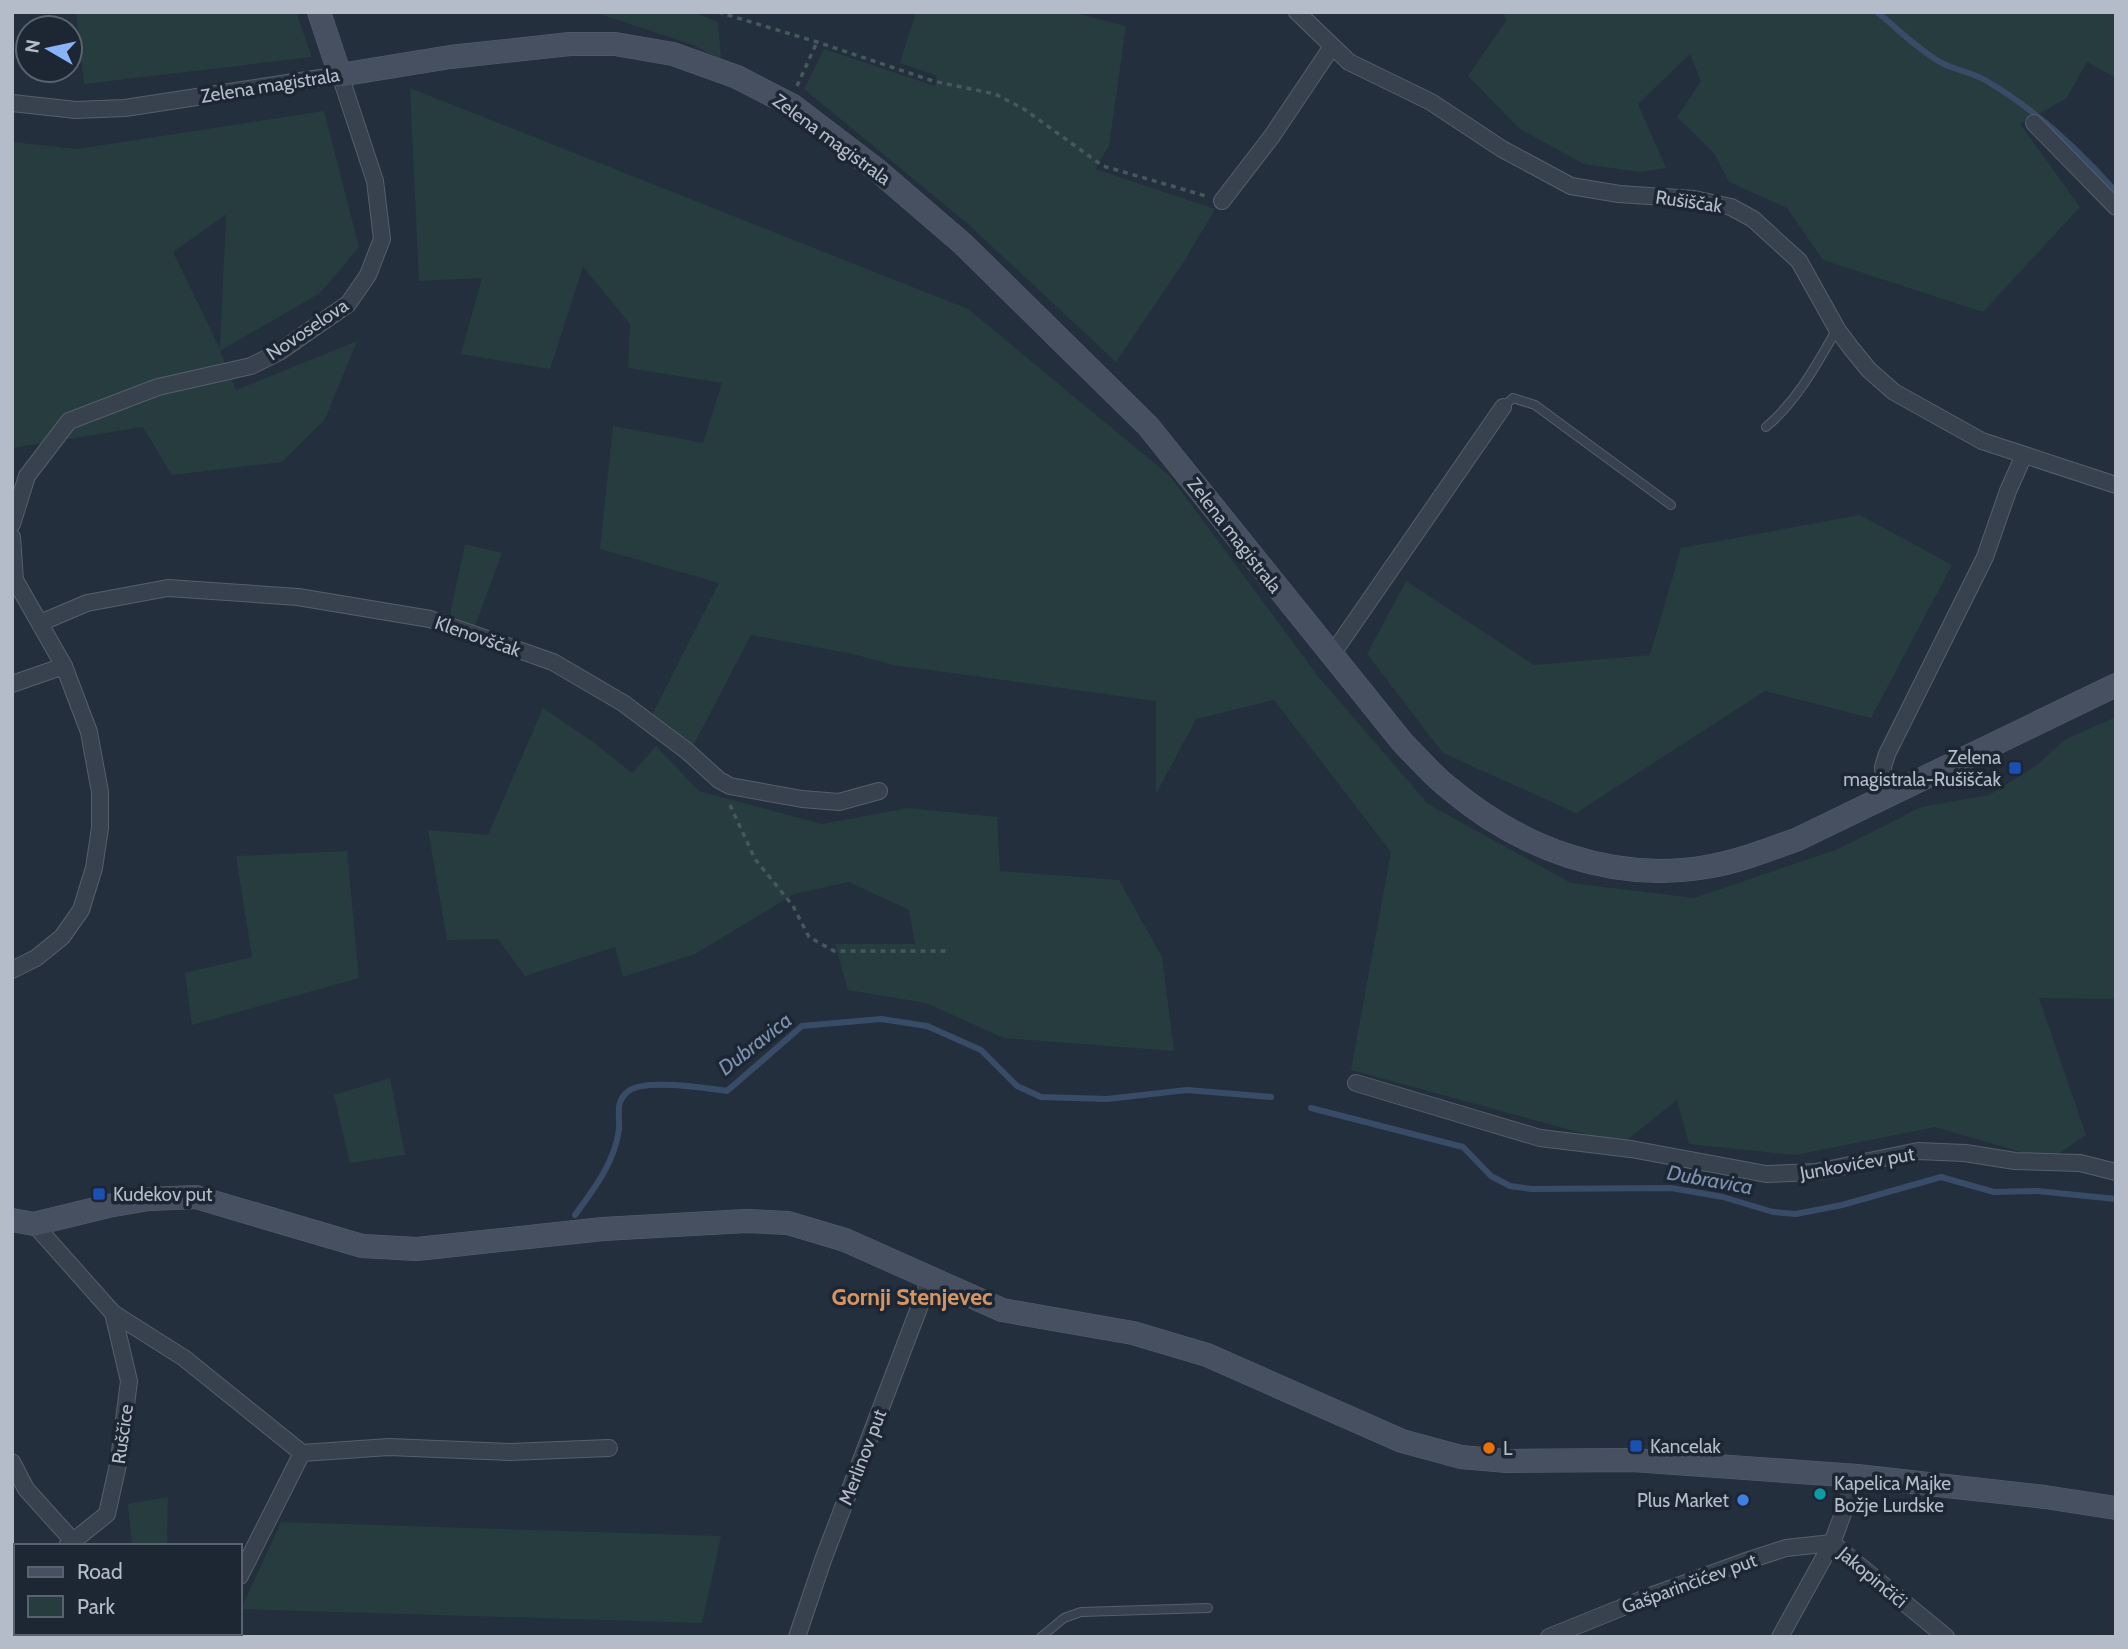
<svg xmlns="http://www.w3.org/2000/svg" width="2128" height="1649" viewBox="0 0 2128 1649" font-family="Cabin,sans-serif">
<style>
.green{fill:#263c3f;fill-rule:evenodd}
.lines{fill:none;stroke-linecap:round;stroke-linejoin:round}
.stream{stroke:#394c67;stroke-width:6}
.lane-casing{stroke:#565f6c;stroke-width:10}
.street-casing{stroke:#565f6c;stroke-width:18}
.secondary-casing{stroke:#565f6c;stroke-width:24}
.path{stroke:#44595c;stroke-width:3.5;stroke-dasharray:5 5;stroke-linecap:butt}
.lane{stroke:#38414e;stroke-width:8}
.street{stroke:#38414e;stroke-width:16}
.secondary{stroke:#465061;stroke-width:23}
.transit-dot{fill:#1a4fb4;stroke:#1d2633;stroke-width:2.5}
.food-dot{fill:#e8710a;stroke:#1d2633;stroke-width:2.5}
.culture-dot{fill:#0f9aa8;stroke:#1d2633;stroke-width:2.5}
.shop-dot{fill:#3f7fe0;stroke:#1d2633;stroke-width:2.5}
.labels{text-anchor:middle;stroke-width:7;stroke-linejoin:round;paint-order:stroke}
.street-label{font-size:19px;fill:#b4bcc9;stroke:#1d2633}
.poi-label{font-size:19px;fill:#b4bcc9;stroke:#1d2633;text-anchor:start}
.water-label{font-size:21px;font-style:italic;fill:#7c92b1;stroke:#1d2633}
.quarter-label{font-size:23px;font-weight:bold;fill:#d59563;stroke:#1d2633}
</style>
<rect width="100%" height="100%" fill="#242f3e"/>
<g class="green">
<path d="M76 12H296L312 57 84 84Z"/>
<path d="M594 12H693L718 22 721 59 690 44Z"/>
<path d="M916 12H1071L1126 26 1109 146 1095 169 1215 209 1185 260 1116 362 968 224 804 89 824 49 935 86 937 76 900 63Z"/>
<path d="M1504 12H2116V78L2087 62 2066 99 2020 124 2080 207 1983 312 1823 260 1787 208 1729 182 1714 153 1677 117 1701 81 1690 54 1638 104 1666 168 1640 172 1584 164 1520 129 1468 76 1506 21Z"/>
<path d="M410 88 968 309 1170 476 1317 675 1428 804 1571 883 1694 898 1838 849 1921 807 1989 795 2036 766 2064 740 2116 717V999L2039 998 2086 1135 2049 1160 1935 1127 1795 1155 1689 1144 1677 1100 1622 1144 1351 1070 1391 852 1274 700 1196 719 1156 794V701L893 665 853 654 751 635 693 746 651 717 719 583 600 549 613 426 703 443 722 383 628 368 630 324 583 267 550 369 461 354 482 278 419 281Z"/>
<path d="M324 111 359 247 320 293 220 351 236 390 357 341 325 419 282 462 172 475 143 427 12 448V142L77 149ZM225 215 226 216 220 349 173 252Z"/>
<path d="M1860 515 1952 565 1871 718 1765 691 1576 813 1443 753 1367 654 1406 581 1534 665 1650 655 1681 548Z"/>
<path d="M465 544 502 553 475 626 450 615Z"/>
<path d="M543 708 593 742 632 773 656 746 699 791 822 824 908 808 997 817 1000 871 1119 880 1162 957 1174 1051 1004 1038 926 1003 848 990 835 944H915L909 910 849 882 794 894 695 954 623 977 615 947 525 976 498 939 447 940 428 830 488 835Z"/>
<path d="M347 851 359 978 192 1025 185 973 252 957 236 856Z"/>
<path d="M390 1078 405 1155 350 1163 334 1095Z"/>
<path d="M168 1497 167 1546H132L128 1504Z"/>
<path d="M281 1522 721 1536 702 1623 241 1609Z"/>
</g>
<g class="lines">
<g class="stream">
<path d="M1877 12C1898 29 1916 48 1940 62 1954 70 1971 72 1985 80 2035 109 2078 149 2116 192"/>
<path d="M1311 1108 1463 1147 1491 1176 1510 1186 1532 1189 1671 1188 1723 1197 1773 1212 1796 1214 1842 1205 1941 1177 1994 1192 2037 1191 2116 1199"/>
<path d="M575 1215C594 1189 615 1162 619 1129 620 1113 614 1101 630 1090 648 1079 706 1088 727 1091L802 1026 881 1019 927 1026 981 1050 1017 1086 1041 1097 1107 1099 1187 1090 1271 1097"/>
</g>
<defs>
<g id="lane">
<path d="M1503 407 1513 398 1535 405 1671 505"/>
<path d="M1766 427C1797 401 1817 364 1837 329"/>
<path d="M1041 1637 1064 1618 1081 1612 1208 1608"/>
</g>
<g id="street">
<path d="M1297 12 1349 62 1431 102 1502 149 1571 186 1619 194 1694 199 1731 207 1753 219 1799 261 1837 329 1851 348 1869 370 1894 392 1982 441 2116 485"/>
<path d="M12 103 76 110 125 108 340 75 375 181 382 239 368 275 348 304 279 352 251 366 158 387 69 421 27 476 12 524"/>
<path d="M2034 123 2116 207"/>
<path d="M1222 201 1272 136 1331 48"/>
<path d="M12 537 15 580 64 666 89 732 100 792V828L94 868 81 910 62 937 36 958 12 970"/>
<path d="M40 623 87 603 168 588 298 597 430 619 553 662 623 703 687 751 719 780 730 786 802 799 839 802 879 791"/>
<path d="M1331 656 1503 407"/>
<path d="M12 684 64 666"/>
<path d="M1885 797 1883 767 1887 754 1985 557 2008 491 2024 455"/>
<path d="M1356 1083 1540 1138 1631 1149 1766 1174 1816 1172 1918 1151 1965 1153 2015 1161 2080 1163 2116 1172"/>
<path d="M34 1224 113 1313 184 1358 302 1453 240 1576"/>
<path d="M302 1453 389 1447 510 1452 609 1448"/>
<path d="M12 1462 26 1489 73 1541"/>
<path d="M67 1546 107 1514 119 1460 129 1381 113 1313"/>
<path d="M12 1590 16 1587"/>
<path d="M232 1637V1633"/>
<path d="M797 1637 823 1560 930 1279"/>
<path d="M1549 1637 1653 1595 1749 1560 1786 1548 1832 1543 1946 1637"/>
<path d="M1780 1637 1832 1543 1857 1476"/>
</g>
<g id="secondary">
<path d="M319 12 340 75 450 57 570 44H615L673 54 737 77 793 106 877 170 963 244 1148 426 1403 743C1418 758 1432 775 1449 788 1520 848 1612 883 1706 867 1737 862 1768 850 1798 839L2116 685"/>
<path d="M12 1220 34 1224 108 1206 149 1199 196 1197 362 1246 417 1249 603 1229 746 1221 788 1223 845 1240 1002 1310 1133 1333 1207 1355 1402 1441 1461 1457 1507 1461 1633 1460 1857 1476 2045 1497 2116 1508"/>
</g>
</defs>
<use href="#lane" class="lane-casing"/>
<use href="#street" class="street-casing"/>
<use href="#secondary" class="secondary-casing"/>
<g class="path">
<path d="M718 12 817 42 933 81 995 94 1024 109 1103 166 1206 196"/>
<path d="M797 86 817 42"/>
<path d="M730 805 755 859 793 906 809 937 834 951H946"/>
</g>
<use href="#lane" class="lane"/>
<use href="#street" class="street"/>
<use href="#secondary" class="secondary"/>
</g>
<g class="transit-dot">
<rect x="2008" y="761" width="14" height="14" rx="3.5"/>
<rect x="92" y="1187" width="14" height="14" rx="3.5"/>
<rect x="1629" y="1439" width="14" height="14" rx="3.5"/>
</g>
<circle class="food-dot" cx="1489" cy="1448" r="7"/>
<circle class="culture-dot" cx="1820" cy="1494" r="7"/>
<circle class="shop-dot" cx="1743" cy="1500" r="7"/>
<g class="labels">
<g class="street-label">
<text transform="translate(270 85) rotate(-9)" y="7">Zelena magistrala</text>
<text transform="translate(832 139) rotate(36)" y="7">Zelena magistrala</text>
<text transform="translate(1689 201) rotate(8)" y="7">Rušiščak</text>
<text transform="translate(307 329) rotate(-34)" y="7">Novoselova</text>
<text transform="translate(1235 535) rotate(52)" y="7">Zelena magistrala</text>
<text transform="translate(478 636) rotate(19)" y="7">Klenovščak</text>
<text transform="translate(1857 1163) rotate(-10)" y="7">Junkovićev put</text>
<text transform="translate(122 1434) rotate(-82)" y="7">Ruščice</text>
<text transform="translate(862 1457) rotate(-69)" y="7">Merlinov put</text>
<text transform="translate(1873 1577) rotate(40)" y="7">Jakopinčići</text>
<text transform="translate(1689 1583) rotate(-20)" y="7">Gašparinčićev put</text>
</g>
<g class="poi-label">
<text x="2001" y="764" text-anchor="end">Zelena<tspan x="2001" dy="22">magistrala-Rušiščak</tspan></text>
<text x="113" y="1201">Kudekov put</text>
<text x="1650" y="1453">Kancelak</text>
<text x="1503" y="1455">L</text>
<text x="1834" y="1490">Kapelica Majke<tspan x="1834" dy="22">Božje Lurdske</tspan></text>
<text x="1729" y="1507" text-anchor="end">Plus Market</text>
</g>
<g class="water-label">
<text transform="translate(755 1044) rotate(-38)" y="7">Dubravica</text>
<text transform="translate(1710 1180) rotate(10)" y="7">Dubravica</text>
</g>
<g class="quarter-label">
<text x="912" y="1305">Gornji Stenjevec</text>
</g>
</g>
<rect width="2128" height="1649" fill="none" stroke="#b4bcc9" stroke-width="28"/>
<rect x="14" y="1544" width="228" height="91" fill="#1d2633" stroke="#59626f" stroke-width="2"/>
<rect x="28" y="1567" width="35" height="10" fill="#465061" stroke="#59626f" stroke-width="2"/>
<text x="77" y="1579" font-size="21" fill="#b4bcc9">Road</text>
<rect x="28" y="1596" width="35" height="21" fill="#263c3f" stroke="#59626f" stroke-width="2"/>
<text x="77" y="1614" font-size="21" fill="#b4bcc9">Park</text>
<g transform="translate(49 49) rotate(279)"><circle r="33" fill="#1d2633" stroke="#59626f" stroke-width="2"/>
<path d="M0-5L12 26L0 18L-12 26Z" fill="#8ab4f8"/>
<text y="-10" font-size="19" font-weight="bold" text-anchor="middle" fill="#b4bcc9">N</text>
</g>
</svg>
